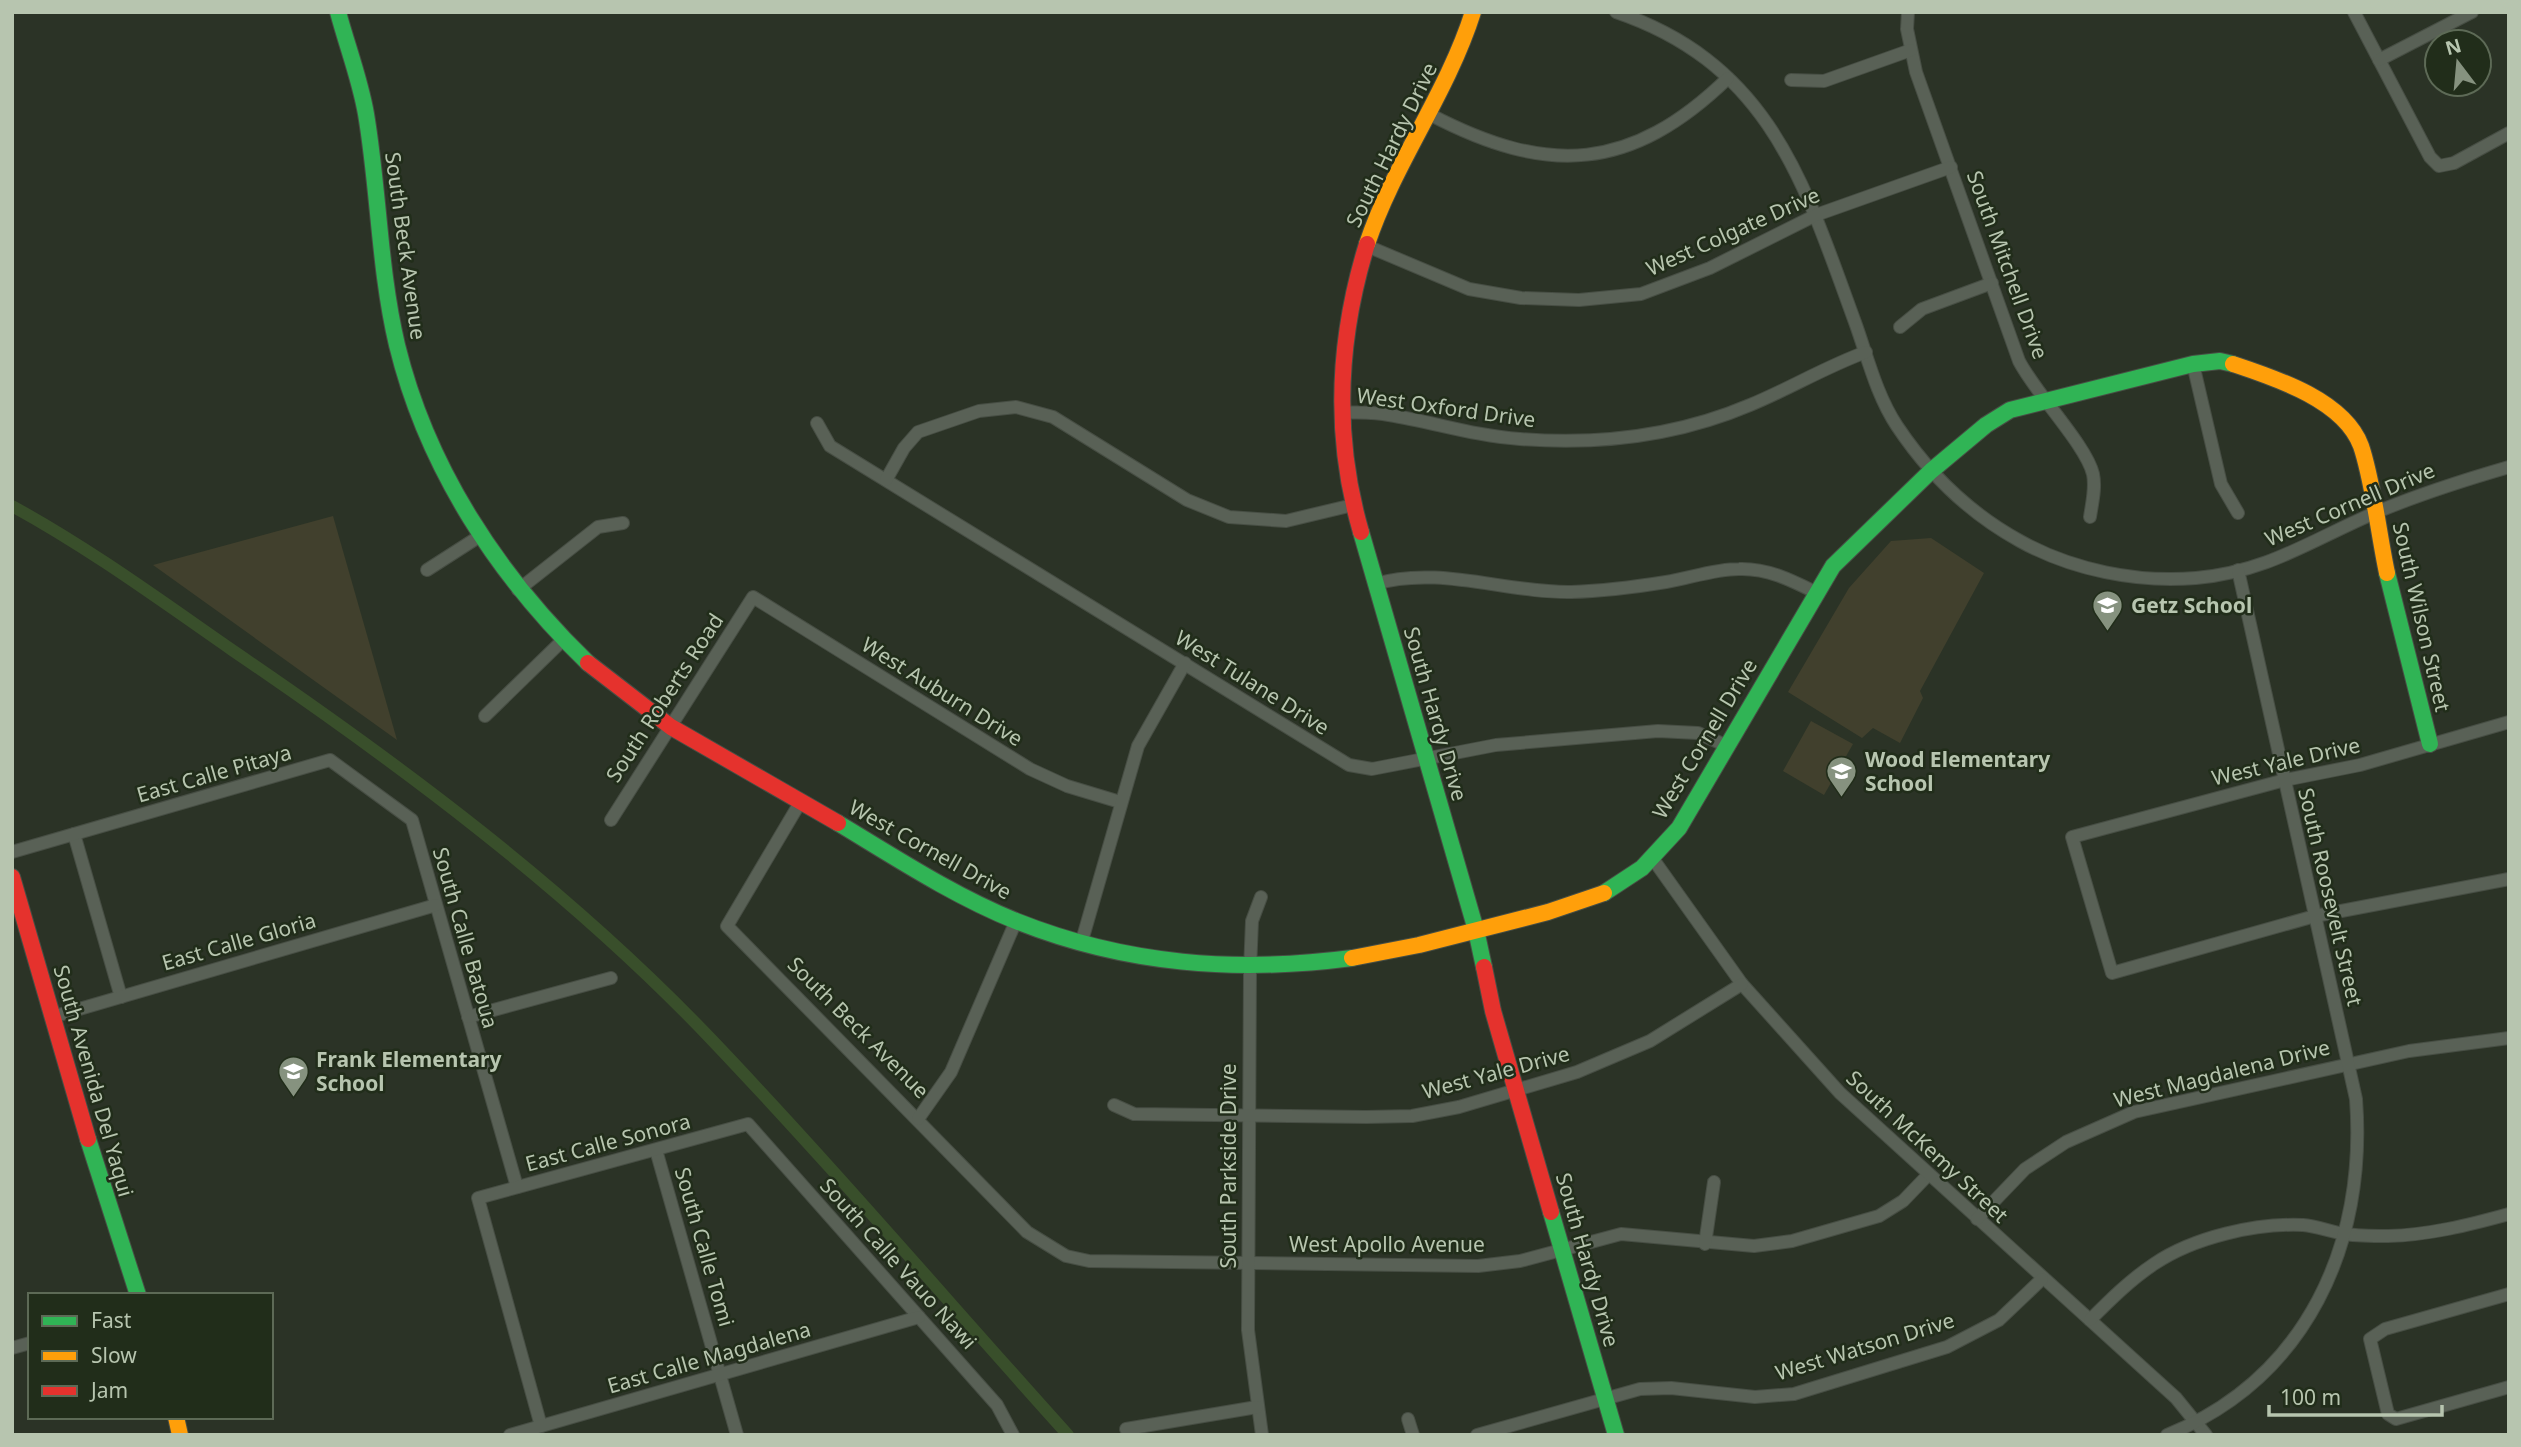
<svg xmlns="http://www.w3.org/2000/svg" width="2521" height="1447" viewBox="0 0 2521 1447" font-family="'Noto Sans',sans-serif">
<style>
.green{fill:#41402d}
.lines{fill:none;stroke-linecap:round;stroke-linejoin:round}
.canal{stroke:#394f2b;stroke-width:12}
.street-casing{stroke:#474e44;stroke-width:14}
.fast-casing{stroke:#474e44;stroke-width:18}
.slow-casing{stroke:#474e44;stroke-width:18}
.jam-casing{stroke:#474e44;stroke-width:18}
.street{stroke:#596156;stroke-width:12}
.fast{stroke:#30b455;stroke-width:16}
.slow{stroke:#ff9f0a;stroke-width:16}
.jam{stroke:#e5322d;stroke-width:16}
.labels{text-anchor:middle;stroke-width:5;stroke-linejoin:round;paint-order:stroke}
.street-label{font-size:21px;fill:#b7c5af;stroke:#212d1a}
.poi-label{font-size:21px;font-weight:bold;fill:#b7c5af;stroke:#212d1a;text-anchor:start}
</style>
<rect width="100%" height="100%" fill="#2b3326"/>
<g class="green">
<path d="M333 516 397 740 153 565Z"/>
<path d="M1931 538 1984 573 1920 691 1923 698 1900 743 1873 728 1862 738 1788 692 1849 588 1891 541Z"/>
<path d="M1811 721 1853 744 1824 795 1783 771Z"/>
</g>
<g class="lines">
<path class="canal" d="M12 506C89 548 160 600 232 650 401 765 569 890 711 1039 833 1167 949 1303 1068 1435"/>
<defs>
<g id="street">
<path d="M1616 12C1772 65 1805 186 1856 325 1868 359 1877 396 1897 426 1929 474 1969 513 2020 541 2072 570 2137 583 2196 578 2268 572 2313 539 2377 512 2420 494 2464 480 2509 467"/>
<path d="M1908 12 1907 29 1916 72 2019 361C2036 394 2086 445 2093 474 2096 488 2092 503 2090 517"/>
<path d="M2354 12 2430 157 2439 166 2454 163 2509 133"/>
<path d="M2379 60 2472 12"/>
<path d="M1791 80 1824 81 1911 50"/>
<path d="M1431 115C1548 176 1631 172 1728 78"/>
<path d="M1367 246 1469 289 1521 298 1579 300 1641 294 1710 268 1816 215 1951 167"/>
<path d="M1900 327 1922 309 1992 283"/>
<path d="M2193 364 2221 484 2238 513"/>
<path d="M1341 412C1357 413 1373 412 1389 415 1433 422 1475 436 1520 439 1598 445 1677 436 1750 405 1789 389 1825 367 1866 352"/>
<path d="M817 423 830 446 1349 765 1372 769 1496 745 1658 731 1698 733 1727 746"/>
<path d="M886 480 904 448 918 432 979 411 1016 407 1053 417 1187 500 1229 517 1286 521 1353 505"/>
<path d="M427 570 480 536"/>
<path d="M1375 584C1439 565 1505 593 1571 592 1602 591 1635 587 1666 582 1690 578 1715 569 1739 569 1767 568 1791 580 1815 592"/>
<path d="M518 590 598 527 623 523"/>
<path d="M485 716 563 640"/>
<path d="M2509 722 2360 765 2285 780 2072 837 2112 973 2315 916 2509 879"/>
<path d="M801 801 727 926 1027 1232 1066 1256 1089 1261 1478 1266 1520 1261 1621 1234 1754 1246 1792 1241 1879 1216 1903 1201 1928 1175"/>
<path d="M611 820 753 597 1030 769 1067 786 1120 802"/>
<path d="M74 834 121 997"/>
<path d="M12 852 330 760 412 820 517 1187"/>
<path d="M1653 859 1742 984 1840 1093 2176 1398 2206 1435"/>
<path d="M1261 897 1252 921 1250 970 1248 1330 1262 1435"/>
<path d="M1081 944 1138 746 1185 663"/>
<path d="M52 1017 436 905"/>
<path d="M468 1017 611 978"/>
<path d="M1114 1105 1134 1114 1366 1117 1412 1116 1459 1107 1577 1072 1650 1041 1742 984"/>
<path d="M918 1119 951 1072 1016 921"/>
<path d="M656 1150 737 1435"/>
<path d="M1977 1219 2025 1169 2066 1142 2134 1112 2409 1051 2509 1038"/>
<path d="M1705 1244 1714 1182"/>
<path d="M2509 1294 2385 1329 2370 1339 2388 1414 2396 1419 2509 1387"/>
<path d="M2090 1320C2110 1300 2130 1280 2154 1264 2194 1237 2256 1223 2303 1225 2317 1226 2331 1232 2345 1234 2359 1236 2374 1236 2388 1236 2429 1235 2469 1225 2509 1214"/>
<path d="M12 1348 30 1343"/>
<path d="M1408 1419 1413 1435"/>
<path d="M541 1426 478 1198 748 1124 997 1405 1013 1435"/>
<path d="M1126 1429 1257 1407"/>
<path d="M510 1435 919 1317"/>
<path d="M1477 1435 1640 1389 1671 1388 1755 1397 1794 1394 1947 1347 1999 1320 2042 1279"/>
<path d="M2167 1435C2307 1378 2367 1244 2356 1099L2238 570"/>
</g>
<g id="fast">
<path d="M338 12C347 46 360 79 366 114 379 191 379 269 397 345 427 468 498 576 588 663"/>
<path d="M1361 532 1476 930 1484 967"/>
<path d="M2387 573 2430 744"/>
<path d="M838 823C896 858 954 896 1016 921 1126 965 1237 973 1352 958"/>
<path d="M1604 893 1642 868 1679 828 1833 566 1931 471 1986 425 2010 410 2193 364 2220 361 2233 364"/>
<path d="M88 1139 138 1295"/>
<path d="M1551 1212 1616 1435"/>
</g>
<g id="slow">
<path d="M1367 244C1394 163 1447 94 1473 12"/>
<path d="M2233 364C2275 378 2344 400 2361 446 2373 481 2379 536 2387 573"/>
<path d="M1352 958 1419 945 1548 912 1604 893"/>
<path d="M176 1417 180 1435"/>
</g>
<g id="jam">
<path d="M1361 532C1333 436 1338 338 1367 244"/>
<path d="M588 663 671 727 838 823"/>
<path d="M12 877 88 1139"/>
<path d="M1484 967 1493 1011 1551 1212"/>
</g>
</defs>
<use href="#street" class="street-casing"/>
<use href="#fast" class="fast-casing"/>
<use href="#slow" class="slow-casing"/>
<use href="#jam" class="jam-casing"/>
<use href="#street" class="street"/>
<use href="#fast" class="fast"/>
<use href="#slow" class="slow"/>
<use href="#jam" class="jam"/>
</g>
<defs>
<symbol id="school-pin" viewBox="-11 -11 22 30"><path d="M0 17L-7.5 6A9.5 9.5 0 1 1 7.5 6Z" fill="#86927f" stroke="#212d1a"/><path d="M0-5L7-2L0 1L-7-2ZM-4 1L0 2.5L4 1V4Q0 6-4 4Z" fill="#fff"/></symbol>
</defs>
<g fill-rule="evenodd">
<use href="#school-pin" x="2090" y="588" width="35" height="47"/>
<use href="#school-pin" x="1824" y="754" width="35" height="47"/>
<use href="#school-pin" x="276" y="1054" width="35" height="47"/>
</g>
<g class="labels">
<g class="street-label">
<text transform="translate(1392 145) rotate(-64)" y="7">South Hardy Drive</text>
<text transform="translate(1733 232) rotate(-24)" y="7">West Colgate Drive</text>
<text transform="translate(405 246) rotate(82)" y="7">South Beck Avenue</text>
<text transform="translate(2007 265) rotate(70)" y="7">South Mitchell Drive</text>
<text transform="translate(1446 408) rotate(8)" y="7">West Oxford Drive</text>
<text transform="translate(2350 505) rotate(-23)" y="7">West Cornell Drive</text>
<text transform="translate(2421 617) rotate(77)" y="7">South Wilson Street</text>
<text transform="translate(1252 683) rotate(32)" y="7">West Tulane Drive</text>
<text transform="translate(942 692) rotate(32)" y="7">West Auburn Drive</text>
<text transform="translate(665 698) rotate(-57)" y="7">South Roberts Road</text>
<text transform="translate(1435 714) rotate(74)" y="7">South Hardy Drive</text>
<text transform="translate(1705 739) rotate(-59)" y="7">West Cornell Drive</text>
<text transform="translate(2286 762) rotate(-13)" y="7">West Yale Drive</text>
<text transform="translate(214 774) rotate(-16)" y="7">East Calle Pitaya</text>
<text transform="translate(930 850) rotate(29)" y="7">West Cornell Drive</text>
<text transform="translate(2330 897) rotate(77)" y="7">South Roosevelt Street</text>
<text transform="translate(465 938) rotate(74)" y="7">South Calle Batoua</text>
<text transform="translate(239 942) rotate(-16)" y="7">East Calle Gloria</text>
<text transform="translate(858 1028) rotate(45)" y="7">South Beck Avenue</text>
<text transform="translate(1496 1073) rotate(-15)" y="7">West Yale Drive</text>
<text transform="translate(2222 1074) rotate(-14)" y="7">West Magdalena Drive</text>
<text transform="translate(93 1081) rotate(74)" y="7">South Avenida Del Yaqui</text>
<text transform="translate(608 1143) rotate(-15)" y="7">East Calle Sonora</text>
<text transform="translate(1927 1147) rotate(43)" y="7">South McKemy Street</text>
<text transform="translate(1229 1166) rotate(-90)" y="7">South Parkside Drive</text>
<text x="1387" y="1252">West Apollo Avenue</text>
<text transform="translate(704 1247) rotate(74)" y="7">South Calle Tomi</text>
<text transform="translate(1587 1260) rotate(74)" y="7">South Hardy Drive</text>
<text transform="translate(898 1264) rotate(48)" y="7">South Calle Vauo Nawi</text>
<text transform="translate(1865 1347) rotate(-17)" y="7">West Watson Drive</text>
<text transform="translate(709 1358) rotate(-16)" y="7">East Calle Magdalena</text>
</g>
<g class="poi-label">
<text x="2131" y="613">Getz School</text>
<text x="1865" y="767">Wood Elementary<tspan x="1865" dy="24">School</tspan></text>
<text x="316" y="1067">Frank Elementary<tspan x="316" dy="24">School</tspan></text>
</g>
</g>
<rect width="2521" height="1447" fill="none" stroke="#b7c5af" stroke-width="28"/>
<rect x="28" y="1293" width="245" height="126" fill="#212d1a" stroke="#5d6a56" stroke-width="2"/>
<rect x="42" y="1316" width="35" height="10" fill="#30b455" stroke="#5d6a56" stroke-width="2"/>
<text x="91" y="1328" font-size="21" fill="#b7c5af">Fast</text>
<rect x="42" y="1351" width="35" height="10" fill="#ff9f0a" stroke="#5d6a56" stroke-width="2"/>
<text x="91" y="1363" font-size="21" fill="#b7c5af">Slow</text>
<rect x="42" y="1386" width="35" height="10" fill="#e5322d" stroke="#5d6a56" stroke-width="2"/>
<text x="91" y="1398" font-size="21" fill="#b7c5af">Jam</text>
<g transform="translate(2458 63) rotate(344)"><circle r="33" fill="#212d1a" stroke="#5d6a56" stroke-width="2"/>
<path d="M0-5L12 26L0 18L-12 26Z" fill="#86927f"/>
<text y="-10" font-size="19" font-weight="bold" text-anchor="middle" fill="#b7c5af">N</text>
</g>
<path d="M2269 1405v10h173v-10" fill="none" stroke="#b7c5af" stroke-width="3.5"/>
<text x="2280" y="1405" font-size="21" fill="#b7c5af" stroke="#212d1a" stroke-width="5" paint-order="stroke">100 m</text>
</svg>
